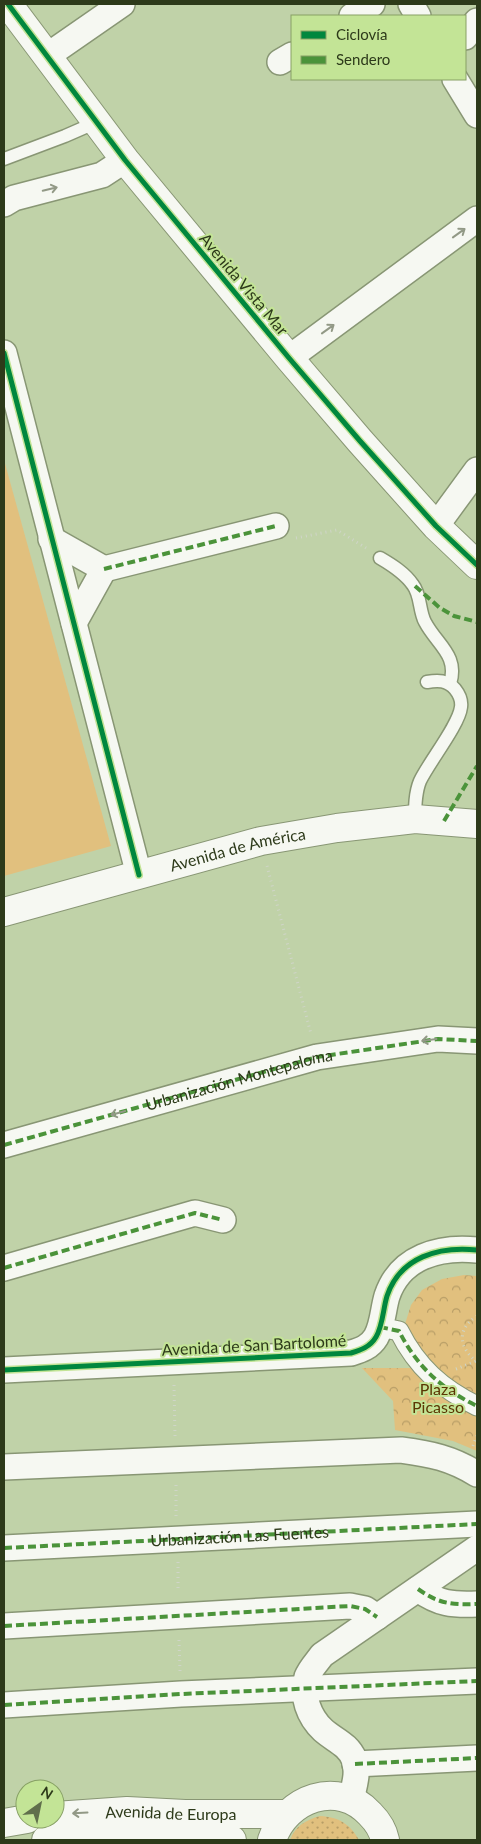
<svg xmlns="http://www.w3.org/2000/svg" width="481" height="1844" viewBox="0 0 481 1844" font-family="Lato,sans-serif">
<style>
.grass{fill:url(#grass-dots)}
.park{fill:url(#park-crowns)}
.pitch{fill:#e1c07e}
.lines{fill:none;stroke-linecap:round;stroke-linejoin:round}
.service-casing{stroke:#889674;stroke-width:15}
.pedestrian-casing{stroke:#889674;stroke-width:21}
.minor-casing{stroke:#889674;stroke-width:28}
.tertiary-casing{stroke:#889674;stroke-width:30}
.path{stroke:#cfd5c7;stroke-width:3;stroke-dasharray:1 4;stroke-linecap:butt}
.service{stroke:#f6f8f2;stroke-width:12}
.pedestrian{stroke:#f6f8f2;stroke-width:19}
.minor{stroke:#f6f8f2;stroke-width:25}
.tertiary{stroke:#f6f8f2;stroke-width:28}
.quiet{stroke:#4b933a;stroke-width:4;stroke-dasharray:8 4;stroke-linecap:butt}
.cycleway-casing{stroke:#c3e496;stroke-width:8}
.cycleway{stroke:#00873e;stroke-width:5}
.oneway{stroke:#929986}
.labels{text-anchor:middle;stroke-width:4;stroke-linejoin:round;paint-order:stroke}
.street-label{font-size:16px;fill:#2d3a1a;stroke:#c3e496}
.park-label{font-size:16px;fill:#5b3603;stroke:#c3e496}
</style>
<defs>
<pattern id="grass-dots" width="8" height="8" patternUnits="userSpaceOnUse" patternTransform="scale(1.25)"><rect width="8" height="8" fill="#e1c07e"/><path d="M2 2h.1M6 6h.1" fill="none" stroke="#b79d66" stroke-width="1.8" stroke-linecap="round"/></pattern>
<pattern id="park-crowns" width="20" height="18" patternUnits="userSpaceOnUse" patternTransform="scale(1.25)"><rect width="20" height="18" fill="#e1c07e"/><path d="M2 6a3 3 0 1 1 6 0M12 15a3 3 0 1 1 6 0" fill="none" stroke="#b79d66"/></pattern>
</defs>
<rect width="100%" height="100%" fill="#c0d2a8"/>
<path class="grass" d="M320 1816C339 1817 350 1824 359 1840H290C295 1826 306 1820 320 1816Z"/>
<path class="park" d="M464 1275 477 1276V1451L453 1441 395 1430 393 1401 362 1368H413L405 1324 411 1305 422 1290 442 1279Z"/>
<path class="pitch" d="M4 460 111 846 4 876Z"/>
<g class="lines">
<defs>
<g id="service">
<path d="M4 159 65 136 97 122"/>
<path d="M380 558C392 565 405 573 413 585 421 595 419 611 425 622 437 645 459 655 450 684"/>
<path d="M415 819C415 807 415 793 420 781 429 762 459 725 461 707 462 700 459 694 455 689 447 680 438 680 427 682"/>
</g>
<path id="pedestrian" d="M380 1327 399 1331C417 1367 442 1389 477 1406"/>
<g id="minor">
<path d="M411 4 418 16"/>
<path d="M352 16 372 4"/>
<path d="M465 37 477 21"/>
<path d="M47 56 122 4"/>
<path d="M280 62 292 55"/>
<path d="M455 79 477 115"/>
<path d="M4 204 14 198 102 175 125 160"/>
<path d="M4 353 139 875"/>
<path d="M289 358 477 219"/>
<path d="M436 526 477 470"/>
<path d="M51 539 104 569 74 623"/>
<path d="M104 569 276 526"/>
<path d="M4 1145 317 1057 438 1039 477 1041"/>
<path d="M4 1268 195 1213 223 1220"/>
<path d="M4 1370 351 1353C361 1350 370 1347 376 1337 383 1325 383 1309 387 1296 400 1257 439 1246 477 1250"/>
<path d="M4 1467 401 1450C431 1454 451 1458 477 1474"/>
<path d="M4 1548 477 1524"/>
<path d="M418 1589C439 1604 452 1605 477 1604"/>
<path d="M4 1626 350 1606 365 1609 377 1617"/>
<path d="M4 1705 181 1694 477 1681"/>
<path d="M355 1764 477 1758"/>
<path d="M351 1800C354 1786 359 1773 354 1759 348 1744 334 1740 323 1730 309 1717 301 1696 307 1677 310 1669 317 1662 322 1655L477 1548"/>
</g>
<g id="tertiary">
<path d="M8 4 125 160 289 358 360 441 436 526 477 565"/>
<path id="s1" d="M4 912 261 841 337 828 415 819 477 824"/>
<path id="s2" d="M55 1816 127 1811 185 1814H286"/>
<path d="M4 1823 27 1819"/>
<path d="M46 1840C107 1832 171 1833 232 1840"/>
<path d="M272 1840C286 1798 338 1779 370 1814 377 1821 383 1830 385 1840"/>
</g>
</defs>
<use href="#service" class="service-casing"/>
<use href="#pedestrian" class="pedestrian-casing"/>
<use href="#minor" class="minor-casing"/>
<use href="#tertiary" class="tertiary-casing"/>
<g class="path">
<path d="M296 538 337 530 366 548"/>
<path d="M267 866 311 1034"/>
<path d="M477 1316C456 1329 459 1348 477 1362"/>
<path d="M456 1369 476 1361"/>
<path d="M174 1385 175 1436"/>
<path d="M473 1446 477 1435"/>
<path d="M176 1485V1516"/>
<path d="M178 1562V1591"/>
<path d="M179 1640 180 1671"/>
</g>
<use href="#service" class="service"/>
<use href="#pedestrian" class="pedestrian"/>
<use href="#minor" class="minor"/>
<use href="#tertiary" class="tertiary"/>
<g class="quiet">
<path d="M104 569 276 526"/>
<path d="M415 586 440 608 454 616 477 622"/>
<path d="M444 821 477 766"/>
<path id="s3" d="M4 1145 317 1057 438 1039 477 1041"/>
<path d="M4 1268 195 1213 223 1220"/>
<path d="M380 1327 399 1331C417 1367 442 1389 477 1406"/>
<path id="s4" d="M4 1548 477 1524"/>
<path d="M418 1589C439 1604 452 1605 477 1604"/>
<path d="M4 1626 350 1606 365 1609 377 1617"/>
<path d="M4 1705 181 1694 477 1681"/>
<path d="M355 1764 477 1758"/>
</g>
<defs>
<g id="cycleway">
<path d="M8 4 125 160 289 358 360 441 436 526 477 565"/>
<path d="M4 353 139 875"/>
<path d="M4 1370 351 1353C361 1350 370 1347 376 1337 383 1325 383 1309 387 1296 400 1257 439 1246 477 1250"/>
</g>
</defs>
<use href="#cycleway" class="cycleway-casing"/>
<use href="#cycleway" class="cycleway"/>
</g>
<defs><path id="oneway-shaft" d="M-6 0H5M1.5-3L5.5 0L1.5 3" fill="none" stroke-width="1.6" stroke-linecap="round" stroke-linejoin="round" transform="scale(1.25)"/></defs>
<g class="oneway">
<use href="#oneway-shaft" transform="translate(50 189) rotate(-14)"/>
<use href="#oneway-shaft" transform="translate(459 233) rotate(-36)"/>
<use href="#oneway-shaft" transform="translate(328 329) rotate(-36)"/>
<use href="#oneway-shaft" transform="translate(429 1040) rotate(172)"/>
<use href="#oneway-shaft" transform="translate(118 1113) rotate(164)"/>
<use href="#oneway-shaft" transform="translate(80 1813) rotate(177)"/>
</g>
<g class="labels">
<g class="street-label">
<text transform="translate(244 284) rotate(50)" y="6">Avenida Vista Mar</text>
<text dy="6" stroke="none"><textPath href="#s1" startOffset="242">Avenida de América</textPath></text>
<text dy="6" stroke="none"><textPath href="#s3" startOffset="244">Urbanización Montepaloma</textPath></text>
<text transform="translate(254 1345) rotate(-3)" y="6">Avenida de San Bartolomé</text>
<text dy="6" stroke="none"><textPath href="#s4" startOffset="236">Urbanización Las Fuentes</textPath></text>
<text dy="6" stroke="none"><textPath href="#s2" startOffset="116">Avenida de Europa</textPath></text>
</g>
<g class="park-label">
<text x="438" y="1395">Plaza<tspan x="438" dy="18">Picasso</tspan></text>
</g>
</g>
<rect width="481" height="1844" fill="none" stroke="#2d3a1a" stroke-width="10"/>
<rect x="291" y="15" width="175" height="65" fill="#c3e496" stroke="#87a064"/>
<rect x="301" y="31" width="25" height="8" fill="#00873e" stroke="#87a064"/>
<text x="336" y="40" font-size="15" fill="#2d3a1a">Ciclovía</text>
<rect x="301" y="56" width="25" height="8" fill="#4b933a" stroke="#87a064"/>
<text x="336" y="65" font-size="15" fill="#2d3a1a">Sendero</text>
<g transform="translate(40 1804) rotate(33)"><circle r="24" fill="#c3e496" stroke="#87a064"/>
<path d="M0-4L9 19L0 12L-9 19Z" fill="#606f4c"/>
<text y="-8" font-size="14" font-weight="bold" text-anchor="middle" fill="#2d3a1a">N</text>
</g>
</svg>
